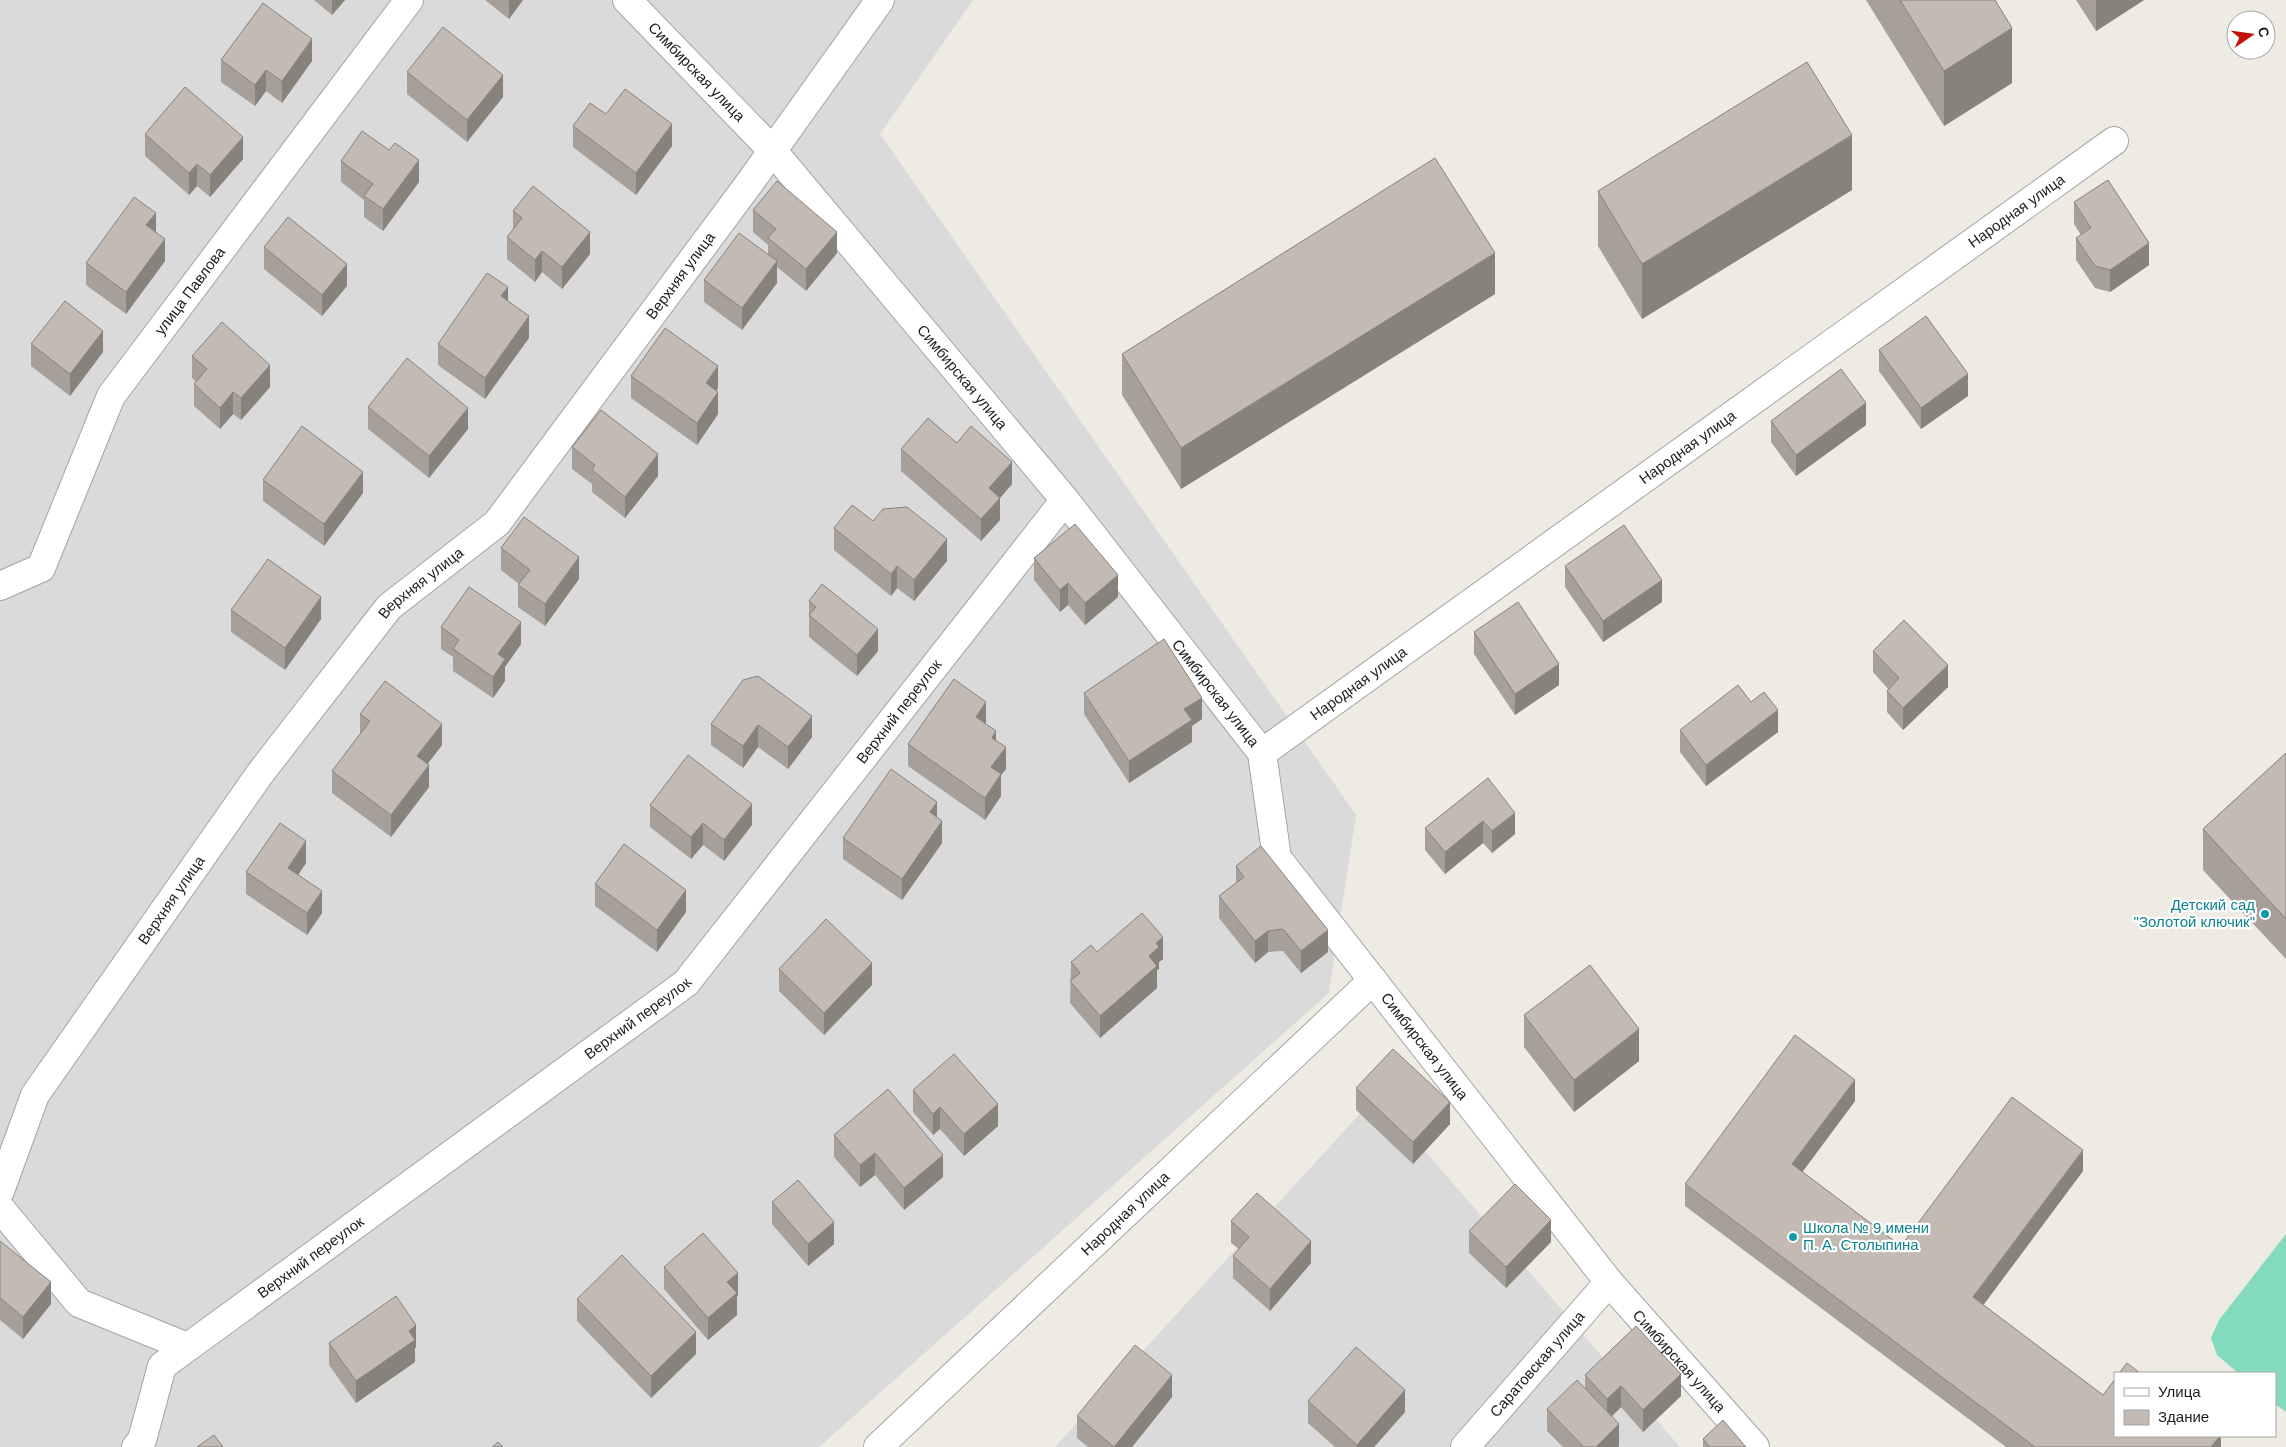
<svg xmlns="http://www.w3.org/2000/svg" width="2286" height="1447" viewBox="0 0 2286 1447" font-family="Arial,sans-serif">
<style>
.residential{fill:#dbdada}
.pitch{fill:#84dabd}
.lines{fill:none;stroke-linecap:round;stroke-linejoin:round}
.minor-casing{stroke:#a4a4a4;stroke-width:30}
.minor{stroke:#fff;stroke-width:28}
.wall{fill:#a7a09a}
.shaded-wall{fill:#88827d}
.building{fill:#c2bab3;stroke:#88827d}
.culture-dot{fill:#0f9aa8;stroke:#fff;stroke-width:2}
.labels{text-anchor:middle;stroke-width:4.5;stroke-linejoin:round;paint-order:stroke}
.street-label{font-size:15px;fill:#1d1d1d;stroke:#fff}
.culture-label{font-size:15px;fill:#0d838f;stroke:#fff;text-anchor:end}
</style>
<rect width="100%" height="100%" fill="#eeebe3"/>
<g class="residential">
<path d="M0 0H973L880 134 1356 815 1329 993 819 1447H0Z"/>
<path d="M1377 1095 1680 1447H1055Z"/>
</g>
<path class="pitch" d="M2286 1234V1412L2275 1404V1373H2238L2217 1355 2211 1338 2219 1320Z"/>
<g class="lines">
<defs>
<g id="minor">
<path id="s1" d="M627 0 772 150 1065 500 1262 753 1277 858 1609 1282 1755 1447"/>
<path id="s2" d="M0 586 41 568 111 396 409 0"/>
<path id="s3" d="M1262 753 2114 141"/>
<path id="s4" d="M0 1191 35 1095 259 775 389 607 497 523 748 185 880 0"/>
<path d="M0 1208 79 1303 187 1347"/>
<path id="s5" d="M136 1447 142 1440 162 1366 686 983 1065 500"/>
<path id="s6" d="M878 1447 1373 980"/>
<path id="s7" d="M1465 1447 1609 1282"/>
</g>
</defs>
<use href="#minor" class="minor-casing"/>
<use href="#minor" class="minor"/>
</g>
<g class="wall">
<path d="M314 0H345L332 15Z"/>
<path d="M485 0H523L509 19Z"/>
<path d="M1866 0H1995L2012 83 1944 126Z"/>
<path d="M2076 0H2144L2096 31Z"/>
<path d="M221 60 312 61 282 103 266 91 255 106 221 82Z"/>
<path d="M407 72 503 97 467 142 407 94Z"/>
<path d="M606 114 672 146 636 195 573 147V126Z"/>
<path d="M145 134 243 159 210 197 197 186 189 195 145 156Z"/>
<path d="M341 161 419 182 383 231 364 217V200L341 182Z"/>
<path d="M1852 190 1642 319 1598 246V191Z"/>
<path d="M2074 202 2149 265 2110 292 2095 288 2076 260V238L2081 235 2074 224Z"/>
<path d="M753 210 837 253 806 291 777 267V283L742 330 704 302V280L768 255V245L753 232Z"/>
<path d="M513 211 590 254 562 289 542 272 535 282 507 259V237L513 230Z"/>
<path d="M156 232 165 261 126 314 86 285V263Z"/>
<path d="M264 247 347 286 322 316 264 269Z"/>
<path d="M1495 294 1181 489 1122 395V354Z"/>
<path d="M508 301 529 338 485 399 438 365V344Z"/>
<path d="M31 344 103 352 70 396 31 366Z"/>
<path d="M1879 350 1968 396 1921 429 1879 371Z"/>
<path d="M192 356 270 387 241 420 233 414 220 429 194 406V384L196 382 192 378Z"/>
<path d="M631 376 718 388 716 391 718 414 697 445 631 398Z"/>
<path d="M368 407 468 429 429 478 368 429Z"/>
<path d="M1771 421 1866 425 1796 476 1771 442Z"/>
<path d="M957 443 1012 484 1000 498V520L981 541 901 471V449Z"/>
<path d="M572 447 658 476 625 518 592 492V484L572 469Z"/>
<path d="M263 480 363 493 324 546 263 501Z"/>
<path d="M873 521 947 561 914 601 897 588 891 596 834 550V528Z"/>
<path d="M501 548 579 579 545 626 518 607V585L519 584 501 570Z"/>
<path d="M1034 558 1118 597 1085 625 1068 605 1060 612 1034 580Z"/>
<path d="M1565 566 1662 602 1603 642 1565 587Z"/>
<path d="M809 601 878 651 857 676 809 637Z"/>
<path d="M231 610 321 619 285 670 231 632Z"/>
<path d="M441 627 521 644 505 667V681L493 698 453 671V657L441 649Z"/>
<path d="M1474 632 1559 685 1515 715 1474 654Z"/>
<path d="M1873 651 1948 687 1903 730 1887 712V691L1888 689 1873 672Z"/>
<path d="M758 676 812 737 788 769 758 747 743 768 711 745V724Z"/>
<path d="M1084 693 1202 719 1192 726V742L1129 783 1084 714Z"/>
<path d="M1751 702 1778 732 1706 786 1680 752V730Z"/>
<path d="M360 714 442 745 427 764 429 787 391 837 332 793V771L360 734Z"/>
<path d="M996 741 1006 769 1001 775V796L985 820 908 766V744Z"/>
<path d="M2286 753V959L2203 870V829Z"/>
<path d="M1488 778 1515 834 1492 853 1483 843 1445 874 1425 850V828Z"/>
<path d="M650 805 752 825 724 861 703 845 691 859 650 827Z"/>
<path d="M937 817 942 843 902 900 843 859V838Z"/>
<path d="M306 863 298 875 322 913 307 935 246 894V872Z"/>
<path d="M1236 866 1328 952 1301 973 1283 951 1268 952 1255 963 1219 918V896L1236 883Z"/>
<path d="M595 884 686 912 657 952 595 906Z"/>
<path d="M1097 952 1163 959 1159 962V969L1157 970V988L1100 1038 1070 1003 1071 962Z"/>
<path d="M779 969 872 985 824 1035 779 991Z"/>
<path d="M1524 1015 1639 1061 1574 1112 1524 1047Z"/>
<path d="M1356 1088 1450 1124 1413 1164 1356 1110Z"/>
<path d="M913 1090 998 1126 964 1156 940 1129 933 1135 913 1112Z"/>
<path d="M1855 1101 1802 1172 1901 1246 2083 1171 1983 1305 2103 1395 2221 1436V1447H2006L1685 1206V1184Z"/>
<path d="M834 1135 943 1177 904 1210 875 1175 860 1187 834 1157Z"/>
<path d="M772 1202 834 1244 808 1266 772 1224Z"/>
<path d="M1231 1221 1311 1263 1270 1311 1233 1278V1256L1239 1249 1231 1243Z"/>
<path d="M1469 1231 1551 1242 1506 1288 1469 1253Z"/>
<path d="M0 1241 51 1304 23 1339 0 1320Z"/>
<path d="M664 1267 738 1295 737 1296V1315L708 1340 664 1289Z"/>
<path d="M577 1299 696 1354 651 1398 577 1321Z"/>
<path d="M329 1343 416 1347 415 1348V1362L356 1403 329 1365Z"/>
<path d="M1585 1375 1681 1396 1643 1432 1621 1407 1612 1416 1619 1446 1618 1447H1563L1547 1431V1409L1585 1387Z"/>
<path d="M1172 1397 1132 1447H1088L1077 1438V1416Z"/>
<path d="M1308 1401 1405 1412 1374 1447H1335L1308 1423Z"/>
<path d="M1703 1439 1746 1447H1703Z"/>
</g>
<g class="shaded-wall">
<path d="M332 0H345L332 15Z"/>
<path d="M509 0H523L509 19Z"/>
<path d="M2096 0H2144L2096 31Z"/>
<path d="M2012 28V83L1944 126V71Z"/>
<path d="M312 39V61L282 103V81Z"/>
<path d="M266 70V91L255 106V85Z"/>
<path d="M503 75V97L467 142V120Z"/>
<path d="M672 124V146L636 195V173Z"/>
<path d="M1852 135V190L1642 319V264Z"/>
<path d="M243 137V159L210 197V175Z"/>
<path d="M419 160V182L383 231V209Z"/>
<path d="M197 164V186L189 195V173Z"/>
<path d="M156 213V235L146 225Z"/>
<path d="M590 232V254L562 289V267Z"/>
<path d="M837 232V253L806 291V269Z"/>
<path d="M165 239V261L126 314V292Z"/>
<path d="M2149 243V265L2110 292V270Z"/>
<path d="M542 251V272L535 282V260Z"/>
<path d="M1495 253V294L1181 489V448Z"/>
<path d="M777 261V283L742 330V308Z"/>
<path d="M347 264V286L322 316V295Z"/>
<path d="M508 287V309L501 296Z"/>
<path d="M529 316V338L485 399V378Z"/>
<path d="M103 331V352L70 396V374Z"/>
<path d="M270 365V387L241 420V398Z"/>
<path d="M718 366V388L706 405V383Z"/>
<path d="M1968 374V396L1921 429V408Z"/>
<path d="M233 392V414L220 429V408Z"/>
<path d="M718 392V414L697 445V423Z"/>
<path d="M1866 403V425L1796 476V455Z"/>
<path d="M468 408V429L429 478V456Z"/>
<path d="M658 454V476L625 518V497Z"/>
<path d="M1012 462V484L1000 498V520L981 541V519L989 488Z"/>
<path d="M363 472V493L324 546V524Z"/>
<path d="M947 539V561L914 601V580Z"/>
<path d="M579 557V579L545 626V604Z"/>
<path d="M897 566V588L891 596V574Z"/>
<path d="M1118 575V597L1085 625V603Z"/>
<path d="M1662 580V602L1603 642V621Z"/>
<path d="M1068 583V605L1060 612V590Z"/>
<path d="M321 597V619L285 670V648Z"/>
<path d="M521 622V644L505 667V681L493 698V677L498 654Z"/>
<path d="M878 629V651L857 676V655Z"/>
<path d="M1559 664V685L1515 715V694Z"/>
<path d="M1948 665V687L1903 730V708Z"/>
<path d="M1202 698V719L1192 726V742L1129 783V761L1184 709Z"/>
<path d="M986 702V724L976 717Z"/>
<path d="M1778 710V732L1706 786V765Z"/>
<path d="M812 716V737L788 769V747Z"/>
<path d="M442 724V745L417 778V756Z"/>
<path d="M758 725V747L743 768V746Z"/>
<path d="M996 731V753L992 738Z"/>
<path d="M1006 747V769L1001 775V796L985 820V798L991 767Z"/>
<path d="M429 765V787L391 837V815Z"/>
<path d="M937 802V824L930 812Z"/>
<path d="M752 804V825L724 861V840Z"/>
<path d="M1515 813V834L1492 853V831Z"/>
<path d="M942 821V843L902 900V879Z"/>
<path d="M1483 821V843L1445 874V852Z"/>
<path d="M703 823V845L691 859V837Z"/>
<path d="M306 841V863L288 890V868Z"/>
<path d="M686 890V912L657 952V930Z"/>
<path d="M322 891V913L307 935V913Z"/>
<path d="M1328 930V952L1301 973V951Z"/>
<path d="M1268 931V952L1255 963V941Z"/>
<path d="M1163 937V959L1159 962V969L1157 970V988L1100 1038V1016L1149 956 1156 943Z"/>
<path d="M872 963V985L824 1035V1013Z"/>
<path d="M1639 1029V1061L1574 1112V1080Z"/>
<path d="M1855 1080V1101L1792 1186V1164Z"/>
<path d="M1450 1102V1124L1413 1164V1142Z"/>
<path d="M998 1104V1126L964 1156V1134Z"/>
<path d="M940 1107V1129L933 1135V1114Z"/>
<path d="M2083 1150V1171L1973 1319V1297Z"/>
<path d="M875 1153V1175L860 1187V1165Z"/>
<path d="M943 1155V1177L904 1210V1188Z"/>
<path d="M1551 1220V1242L1506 1288V1267Z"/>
<path d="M834 1222V1244L808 1266V1244Z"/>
<path d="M1311 1241V1263L1270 1311V1289Z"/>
<path d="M738 1273V1295L737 1296V1315L708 1340V1318L727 1282Z"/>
<path d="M51 1282V1304L23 1339V1317Z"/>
<path d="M416 1325V1347L415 1348V1362L356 1403V1381L409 1331Z"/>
<path d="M696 1332V1354L651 1398V1376Z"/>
<path d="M1681 1374V1396L1643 1432V1410Z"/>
<path d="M1172 1375V1397L1132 1447H1114Z"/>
<path d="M1621 1386V1407L1607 1421V1399Z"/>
<path d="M1405 1390V1412L1374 1447H1357V1445Z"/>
<path d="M1619 1424V1446L1618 1447H1596Z"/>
<path d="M2220 1436H2221V1447H2211Z"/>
</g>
<g class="building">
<path d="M1900 0H1995L2012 28 1944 71Z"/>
<path d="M263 3 312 39 282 81 266 70 255 85 221 60Z"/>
<path d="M443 27 503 75 467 120 407 72Z"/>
<path d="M1807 62 1852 135 1642 264 1598 191Z"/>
<path d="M185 87 243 137 210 175 197 164 189 173 145 134Z"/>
<path d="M625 89 672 124 636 173 573 126 590 103 606 114Z"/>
<path d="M362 131 389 150 395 143 419 160 383 209 364 196 373 184 341 161Z"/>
<path d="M1435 158 1495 253 1181 448 1122 354Z"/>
<path d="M2108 180 2149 243 2110 270 2095 266 2076 238 2091 228 2074 202Z"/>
<path d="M777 181 837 232 806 269 768 238 776 229 753 210Z"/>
<path d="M533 186 590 232 562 267 542 251 535 260 507 237 522 218 513 211Z"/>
<path d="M134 197 156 213 146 225 165 239 126 292 86 263Z"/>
<path d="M288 217 347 264 322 295 264 247Z"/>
<path d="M739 233 777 261 742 308 704 280Z"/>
<path d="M487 273 508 287 501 296 529 316 485 378 438 344Z"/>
<path d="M65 301 103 331 70 374 31 344Z"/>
<path d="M1926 316 1968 374 1921 408 1879 350Z"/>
<path d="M222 322 270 365 241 398 233 392 220 408 194 384 207 369 192 356Z"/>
<path d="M665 328 718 366 706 383 718 392 697 423 631 376Z"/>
<path d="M407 358 468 408 429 456 368 407Z"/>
<path d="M1841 369 1866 403 1796 455 1771 421Z"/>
<path d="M601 410 658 454 625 497 592 470 595 465 572 447Z"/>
<path d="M928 418 957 443 971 426 1012 462 989 488 1000 498 981 519 901 449Z"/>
<path d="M302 426 363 472 324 524 263 480Z"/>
<path d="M852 505 873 521 883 509 907 507 947 539 914 580 897 566 891 574 834 528Z"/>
<path d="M524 517 579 557 545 604 518 585 530 570 501 548Z"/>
<path d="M1075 524 1118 575 1085 603 1068 583 1060 590 1034 558Z"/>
<path d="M1624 525 1662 580 1603 621 1565 566Z"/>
<path d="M268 559 321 597 285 648 231 610Z"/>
<path d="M822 584 878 629 857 655 809 615 816 607 809 601Z"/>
<path d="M469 587 521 622 498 654 505 659 493 677 453 649 459 640 441 627Z"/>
<path d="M1518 602 1559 664 1515 694 1474 632Z"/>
<path d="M1904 620 1948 665 1903 708 1887 691 1899 678 1873 651Z"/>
<path d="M1164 639 1202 698 1184 709 1192 720 1129 761 1084 693Z"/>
<path d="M758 676 812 716 788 747 758 725 743 746 711 724 743 680Z"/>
<path d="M954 679 986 702 976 717 996 731 992 738 1006 747 991 767 1001 774 985 798 908 744Z"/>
<path d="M385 681 442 724 417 756 429 765 391 815 332 771 370 721 360 714Z"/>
<path d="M1738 685 1751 702 1764 692 1778 710 1706 765 1680 730Z"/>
<path d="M2286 753V919L2203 829Z"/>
<path d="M688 755 752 804 724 840 703 823 691 837 650 805Z"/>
<path d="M891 769 937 802 930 812 942 821 902 879 843 838Z"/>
<path d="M1488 778 1515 813 1492 831 1483 821 1445 852 1425 828Z"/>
<path d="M280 823 306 841 288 868 322 891 307 913 246 872Z"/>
<path d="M624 844 686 890 657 930 595 884Z"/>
<path d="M1261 846 1328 930 1301 951 1283 929 1268 931 1255 941 1219 896 1244 877 1236 866Z"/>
<path d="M1142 913 1163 937 1156 943 1159 947 1149 956 1157 966 1100 1016 1070 981 1080 973 1071 962 1091 945 1097 952Z"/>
<path d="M826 919 872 963 824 1013 779 969Z"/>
<path d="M1590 965 1639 1029 1574 1080 1524 1015Z"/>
<path d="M1795 1035 1855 1080 1792 1164 1901 1246 2012 1097 2083 1150 1973 1297 2103 1395 2115 1379V1436H2220L2211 1447H2035L1685 1184Z"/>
<path d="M1393 1049 1450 1102 1413 1142 1356 1088Z"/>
<path d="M954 1054 998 1104 964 1134 940 1107 933 1114 913 1090Z"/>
<path d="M888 1089 943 1155 904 1188 875 1153 860 1165 834 1135Z"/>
<path d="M798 1180 834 1222 808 1244 772 1202Z"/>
<path d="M1515 1184 1551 1220 1506 1267 1469 1231Z"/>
<path d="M1257 1193 1311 1241 1270 1289 1233 1256 1249 1237 1231 1221Z"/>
<path d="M703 1233 738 1273 727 1282 737 1293 708 1318 664 1267Z"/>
<path d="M0 1241 51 1282 23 1317 0 1298Z"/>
<path d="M622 1255 696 1332 651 1376 577 1299Z"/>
<path d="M396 1296 416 1325 409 1331 415 1340 356 1381 329 1343Z"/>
<path d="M1636 1326 1681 1374 1643 1410 1621 1386 1607 1399 1585 1375Z"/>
<path d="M1135 1345 1172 1375 1114 1447 1077 1416Z"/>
<path d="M1356 1347 1405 1390 1357 1445 1308 1401Z"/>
<path d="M2127 1363 2140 1373H2119Z"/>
<path d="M1577 1380 1619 1424 1596 1447H1584L1547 1409Z"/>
<path d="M1723 1420 1746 1447H1710L1703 1439Z"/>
<path d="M214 1435 223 1447H197Z"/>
<path d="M498 1442 503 1447H492Z"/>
</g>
<g class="culture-dot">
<circle cx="2265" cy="914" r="5"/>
<circle cx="1793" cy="1237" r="5"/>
</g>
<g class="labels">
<g class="street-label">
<text dy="5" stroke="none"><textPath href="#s1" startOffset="100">Симбирская улица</textPath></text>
<text dy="5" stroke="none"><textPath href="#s3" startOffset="929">Народная улица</textPath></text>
<text dy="5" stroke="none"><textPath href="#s4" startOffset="1150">Верхняя улица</textPath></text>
<text dy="5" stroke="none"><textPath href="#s2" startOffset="362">улица Павлова</textPath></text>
<text dy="5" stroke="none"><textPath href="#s1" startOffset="505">Симбирская улица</textPath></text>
<text dy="5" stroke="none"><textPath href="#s3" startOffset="524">Народная улица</textPath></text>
<text dy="5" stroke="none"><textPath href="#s4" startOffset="745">Верхняя улица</textPath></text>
<text dy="5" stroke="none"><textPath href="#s3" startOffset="119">Народная улица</textPath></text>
<text dy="5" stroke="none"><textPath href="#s1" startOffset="910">Симбирская улица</textPath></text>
<text dy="5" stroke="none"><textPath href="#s5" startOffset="1080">Верхний переулок</textPath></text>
<text dy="5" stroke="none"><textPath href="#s4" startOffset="340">Верхняя улица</textPath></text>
<text dy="5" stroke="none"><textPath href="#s5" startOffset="675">Верхний переулок</textPath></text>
<text dy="5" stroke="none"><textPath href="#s1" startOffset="1331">Симбирская улица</textPath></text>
<text dy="5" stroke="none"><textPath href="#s6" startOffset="340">Народная улица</textPath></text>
<text dy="5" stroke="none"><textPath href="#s5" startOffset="270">Верхний переулок</textPath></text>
<text dy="5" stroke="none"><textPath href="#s1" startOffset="1736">Симбирская улица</textPath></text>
<text dy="5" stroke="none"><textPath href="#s7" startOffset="110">Саратовская улица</textPath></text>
</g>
<g class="culture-label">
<text x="2255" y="910">Детский сад<tspan x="2255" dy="17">"Золотой ключик"</tspan></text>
<text x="1803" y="1233" text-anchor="start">Школа № 9 имени<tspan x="1803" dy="17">П. А. Столыпина</tspan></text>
</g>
</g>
<rect x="2114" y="1372" width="162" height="65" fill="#ffffff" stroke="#a5a5a5"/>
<rect x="2124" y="1388" width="25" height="8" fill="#ffffff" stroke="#a5a5a5"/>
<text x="2158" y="1397" font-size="15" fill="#1d1d1d">Улица</text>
<rect x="2124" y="1410" width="25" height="15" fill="#c2bab3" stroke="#a5a5a5"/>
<text x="2158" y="1422" font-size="15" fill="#1d1d1d">Здание</text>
<g transform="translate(2251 35) rotate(77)"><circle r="24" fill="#ffffff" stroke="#a5a5a5"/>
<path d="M0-4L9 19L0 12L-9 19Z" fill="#c31108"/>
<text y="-8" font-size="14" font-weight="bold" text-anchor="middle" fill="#1d1d1d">С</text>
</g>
</svg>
